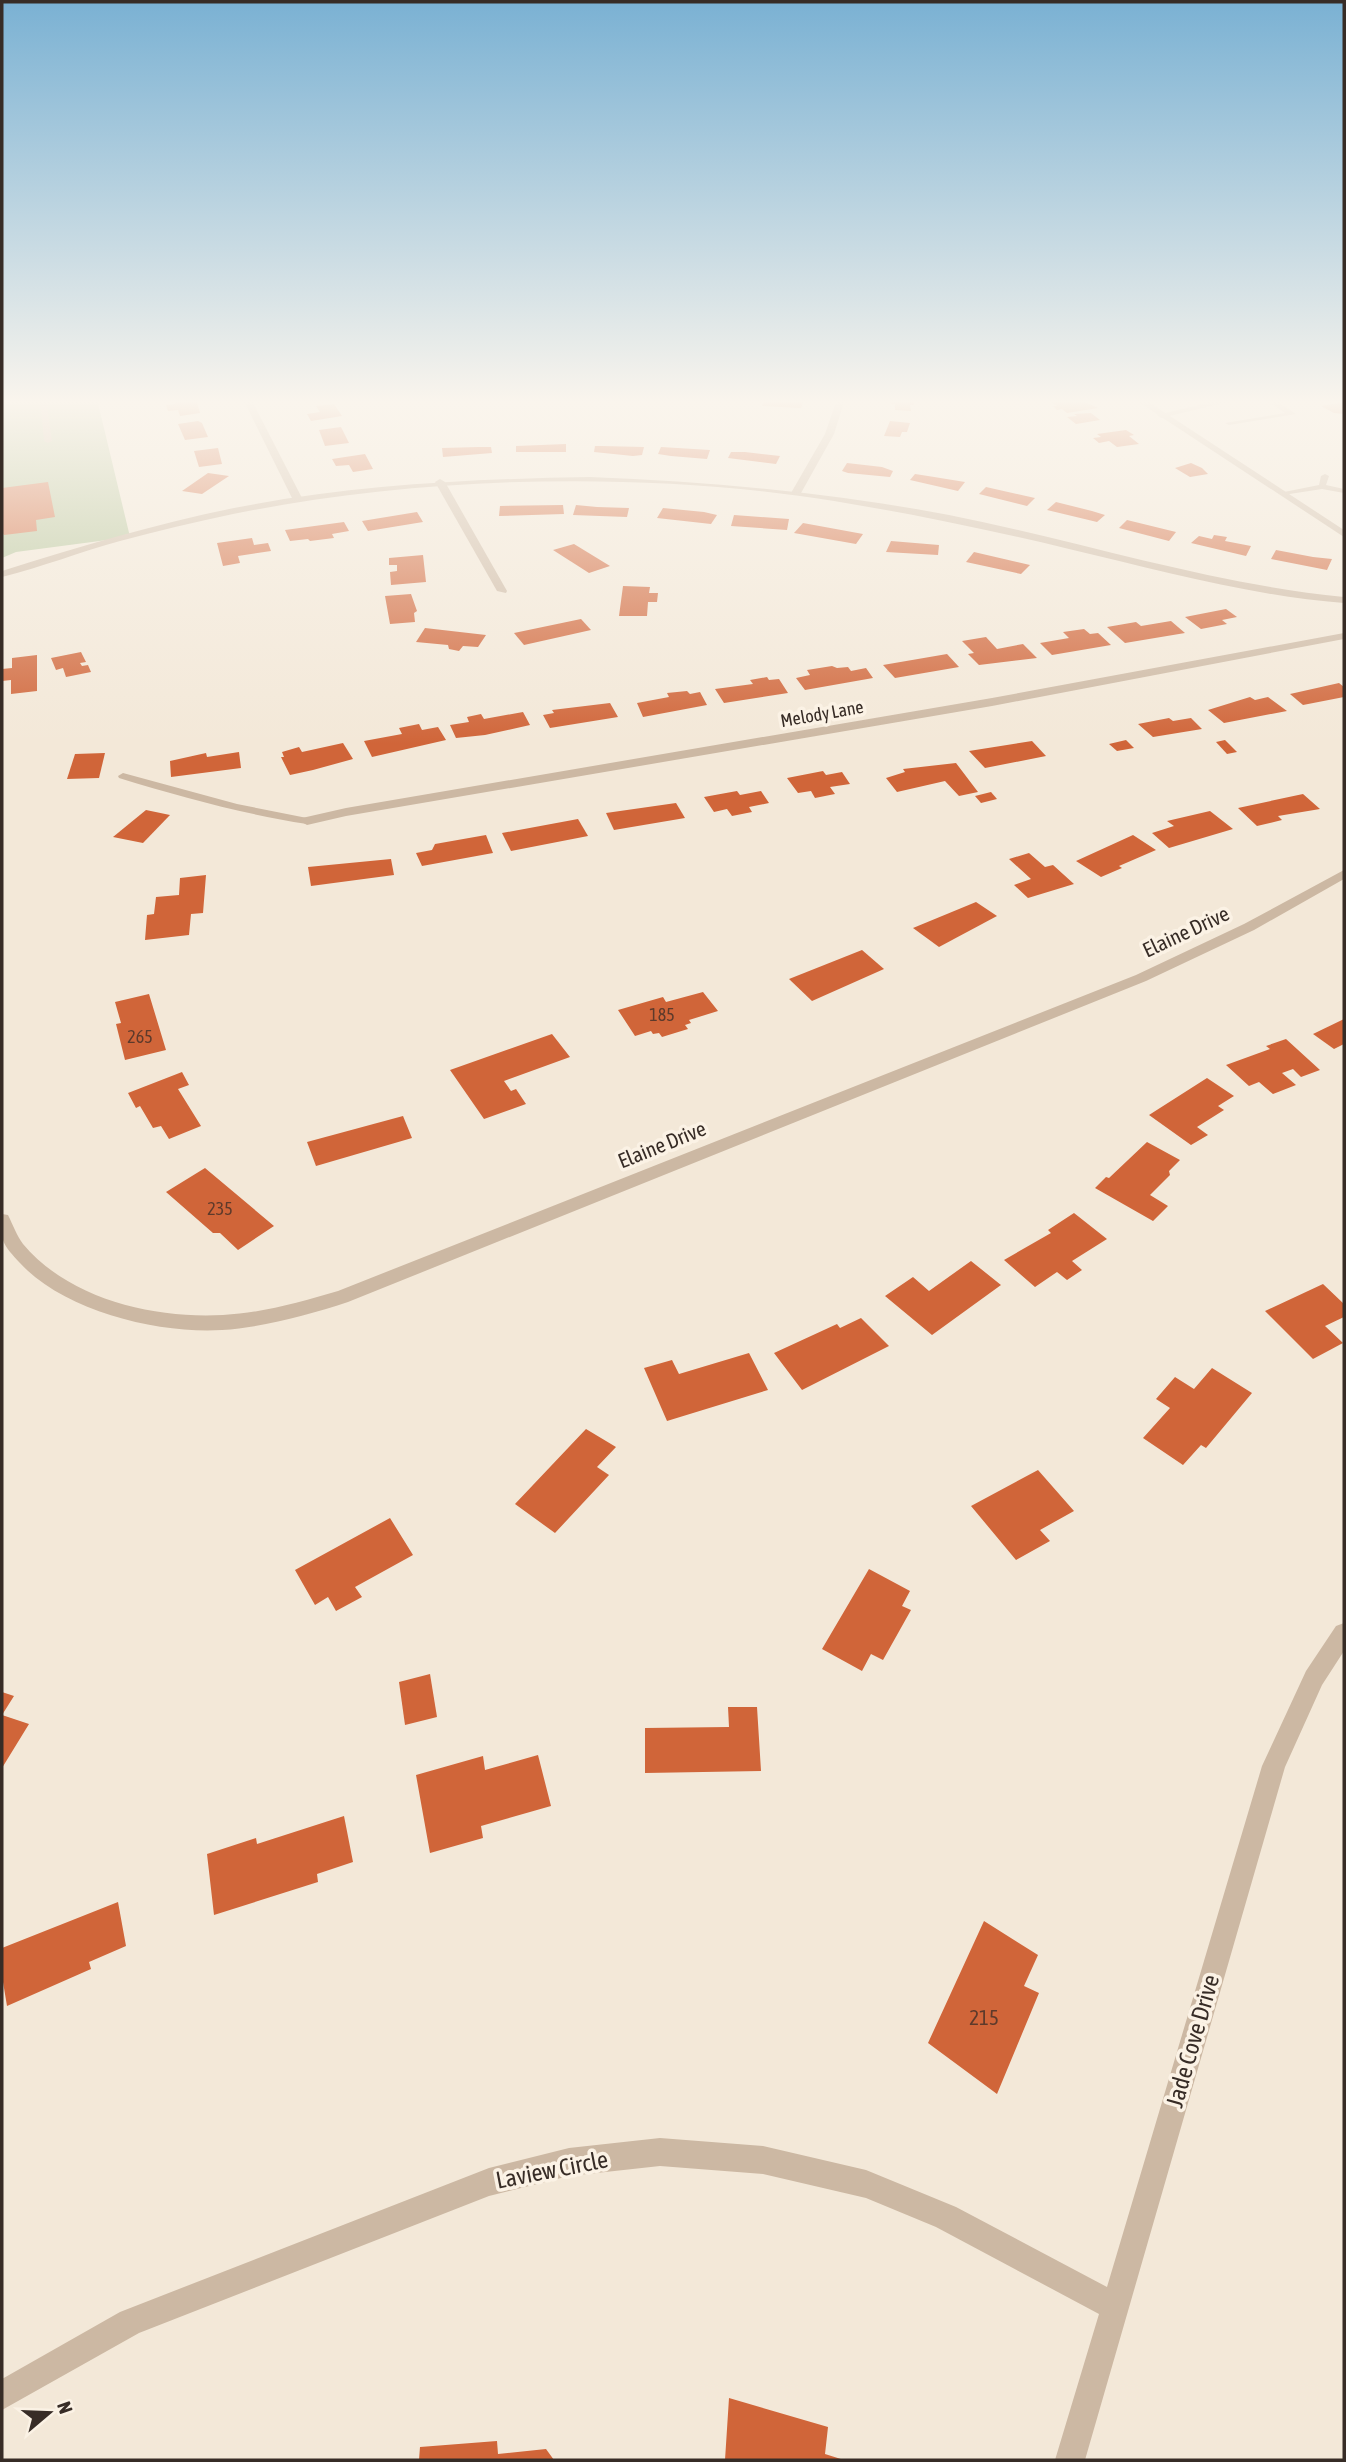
<svg xmlns="http://www.w3.org/2000/svg" width="1346" height="2462" viewBox="0 0 1346 2462" font-family="'Asap Condensed',sans-serif">
<style>
.green{fill:#b2c397}
.building{fill:#d06539}
.lines{fill:none;stroke-linecap:round;stroke-linejoin:round}
.service{fill:#ccb8a3;fill-rule:evenodd}
.minor{fill:#ccb8a3;fill-rule:evenodd}
.tertiary{fill:#ccb8a3;fill-rule:evenodd}
.labels{text-anchor:middle;stroke-width:7;stroke-linejoin:round;paint-order:stroke}
.far-street-label{font-size:18px;fill:#372c26;stroke:#fbf2e5}
.number-label{font-size:18px;fill:#5d3a2b}
.street-label{font-size:21px;fill:#372c26;stroke:#fbf2e5}
.near-number-label{font-size:21px;fill:#5d3a2b}
.near-street-label{font-size:24px;fill:#372c26;stroke:#fbf2e5}
</style>
<rect width="100%" height="100%" fill="#f3e8d8"/>
<path class="green" d="M2 399H97L130 537 16 552 2 558Z"/>
<g class="building">
<path d="M196 399 200 413 180 416 178 410 168 411 166 405 175 404 174 401Z"/>
<path d="M765 399H784L804 400 801 408 762 406Z"/>
<path d="M890 399H914V405H910L911 411 895 410V404H891Z"/>
<path d="M1079 399 1098 408 1067 413 1062 409 1057 410 1053 406H1057L1050 401Z"/>
<path d="M1344 402V414L1334 413 1321 406Z"/>
<path d="M334 404 342 416 311 421 307 414 320 412 316 406Z"/>
<path d="M1091 413 1100 420 1076 424 1067 417 1077 416 1074 414Z"/>
<path d="M198 421 202 423 208 437 185 440 178 424Z"/>
<path d="M890 421 910 423 907 432H902L900 437 884 436Z"/>
<path d="M341 427 349 443 325 446 319 430Z"/>
<path d="M1126 430 1134 435 1129 436 1139 444 1117 447 1109 441 1099 443 1093 438 1101 437 1097 434Z"/>
<path d="M566 444V452H516V446Z"/>
<path d="M595 446H601L644 447 642 455 633 456 594 452Z"/>
<path d="M478 447H491L492 453 443 457 442 448Z"/>
<path d="M661 447 710 450 707 459 671 456 658 454Z"/>
<path d="M218 448 222 464 199 467 194 451Z"/>
<path d="M731 452H745L780 456 776 464 728 458Z"/>
<path d="M365 454 373 469 353 472 349 465 336 466 332 459Z"/>
<path d="M847 463 882 467 893 471 890 477 848 473 842 471Z"/>
<path d="M1191 463 1202 468 1208 474 1190 477 1175 468Z"/>
<path d="M208 473 229 476 202 494 182 491Z"/>
<path d="M915 474 928 476 965 482 958 491 910 480Z"/>
<path d="M48 482 55 517 36 520 37 531 4 535 2 532V488Z"/>
<path d="M986 487 1035 498 1027 506 979 494Z"/>
<path d="M1056 502 1092 511 1105 515 1097 522 1047 510Z"/>
<path d="M563 505 564 514 499 516 500 506Z"/>
<path d="M576 505 597 507 629 508 627 517 573 515Z"/>
<path d="M663 508 704 512 717 515 711 524 657 518Z"/>
<path d="M417 512 423 522 368 531 362 521Z"/>
<path d="M734 515 789 519 787 530 731 526Z"/>
<path d="M1127 520 1176 532 1169 541 1119 528Z"/>
<path d="M344 522 349 531 332 534 334 538 310 541 308 539 290 541 285 530Z"/>
<path d="M803 523 863 534 856 544 794 533Z"/>
<path d="M1214 535 1227 537 1225 541 1251 546 1246 556 1191 543 1199 536 1212 539Z"/>
<path d="M252 538 254 545 268 543 271 551 238 556 240 563 223 566 217 543Z"/>
<path d="M891 541 939 545 938 555 886 552Z"/>
<path d="M574 544 610 566 589 573 553 550Z"/>
<path d="M1276 550 1313 557 1332 559 1327 570 1271 559Z"/>
<path d="M974 552 1030 565 1021 574 966 562Z"/>
<path d="M423 555 426 582 391 585 390 572 397 571V565H389V558Z"/>
<path d="M623 586 650 587 649 593H658L657 602H648L647 616H619Z"/>
<path d="M411 594 417 611 414 613 415 622 390 624 385 596Z"/>
<path d="M1226 609 1237 617 1222 620 1227 624 1201 629 1185 617Z"/>
<path d="M581 619 591 630 524 645 514 633Z"/>
<path d="M1171 621 1185 633 1125 643 1107 627 1136 622 1141 626Z"/>
<path d="M425 628 486 635 478 647 463 646 459 651 449 649 448 645 416 642Z"/>
<path d="M1084 629 1090 634 1098 633 1111 645 1052 655 1040 643 1069 638 1063 632Z"/>
<path d="M986 637 997 649 1023 644 1037 658 979 665 968 654 974 653 962 641Z"/>
<path d="M81 652 86 662 80 663 82 666 88 665 91 672 66 677 63 668 56 670 51 658Z"/>
<path d="M947 654 959 667 895 678 883 665Z"/>
<path d="M37 655V691L11 694V680L2 681V669L12 668V658Z"/>
<path d="M832 666 837 668 848 667 851 671 866 668 873 678 805 690 796 678 810 675 807 670Z"/>
<path d="M767 677 769 680 779 679 788 693 724 703 715 689 753 684 750 680Z"/>
<path d="M1339 683 1344 687V697L1303 705 1290 694Z"/>
<path d="M687 691 690 694 700 692 707 705 643 717 637 703 669 697 667 693Z"/>
<path d="M1250 697 1255 700 1268 697 1287 711 1224 723 1208 710Z"/>
<path d="M610 703 618 717 550 728 543 715 554 713 552 710Z"/>
<path d="M523 712 530 725 485 735 456 738 450 725 469 722 467 717 481 714 484 719Z"/>
<path d="M1169 718 1173 721 1191 718 1202 729 1153 737 1138 724Z"/>
<path d="M419 724 422 730 438 727 446 740 372 757 364 741 402 734 399 728Z"/>
<path d="M1126 740 1134 748 1117 751 1109 744Z"/>
<path d="M1225 740 1237 752 1227 754 1216 742Z"/>
<path d="M1032 741 1046 756 985 768 969 751Z"/>
<path d="M343 743 353 759 313 770 290 775 281 757H284L282 752 299 747 302 752Z"/>
<path d="M239 752 241 768 171 777 170 761 206 753 207 757Z"/>
<path d="M105 753 99 778 67 779 75 754Z"/>
<path d="M956 763 978 792 959 796 945 781 897 792 886 778 905 772 903 769Z"/>
<path d="M823 771 826 775 842 772 850 784 830 787 835 794 815 798 811 791 798 793 787 778Z"/>
<path d="M737 791 740 795 761 791 769 803 749 807 752 812 732 816 727 809 714 812 704 797Z"/>
<path d="M991 792 997 799 981 803 975 796Z"/>
<path d="M1303 794 1320 809 1278 816 1282 820 1257 826 1238 808Z"/>
<path d="M676 803 685 818 614 830 606 813Z"/>
<path d="M146 810 170 815 143 843 113 837Z"/>
<path d="M1210 811 1233 829 1169 848 1152 833 1174 826 1167 821Z"/>
<path d="M578 819 588 836 511 851 502 833Z"/>
<path d="M486 835 493 853 422 866 416 853 432 850 435 844Z"/>
<path d="M1133 835 1156 850 1119 866 1122 868 1101 877 1076 861Z"/>
<path d="M1029 853 1045 867 1053 865 1074 884 1028 898 1014 885 1031 879 1009 859Z"/>
<path d="M391 859 394 875 311 886 308 867Z"/>
<path d="M206 875 203 913 191 914 189 935 145 940 147 915 154 914 156 897 179 895 180 878Z"/>
<path d="M976 902 997 916 939 947 913 928Z"/>
<path d="M862 950 884 969 812 1001 789 979Z"/>
<path d="M703 992 718 1011 689 1020 691 1023 685 1025 688 1029 662 1037 659 1033 653 1034 651 1031 635 1036 618 1010 663 997 666 1002Z"/>
<path d="M149 994 166 1050 125 1060 116 1024 121 1023 115 1002Z"/>
<path d="M1344 1019V1044L1334 1049 1313 1034Z"/>
<path d="M552 1034 570 1057 504 1081 511 1091 516 1089 526 1104 484 1119 450 1070Z"/>
<path d="M1286 1039 1320 1070 1301 1077 1293 1069 1282 1073 1296 1085 1273 1094 1259 1082 1249 1086 1226 1065 1270 1049 1266 1046Z"/>
<path d="M182 1072 189 1085 178 1089 201 1126 169 1139 161 1126 153 1128 140 1106 136 1108 128 1093Z"/>
<path d="M1207 1078 1234 1096 1218 1106 1224 1110 1197 1127 1208 1135 1191 1145 1149 1115Z"/>
<path d="M403 1116 412 1138 316 1166 307 1142Z"/>
<path d="M1147 1142 1180 1160 1169 1171 1170 1175 1150 1195 1168 1206 1153 1221 1095 1188 1106 1177 1109 1178Z"/>
<path d="M205 1168 274 1226 238 1250 220 1233H213L166 1192Z"/>
<path d="M1074 1213 1107 1239 1072 1261 1082 1270 1067 1280 1057 1272 1035 1287 1004 1260 1051 1233 1048 1230Z"/>
<path d="M971 1261 1001 1285 932 1335 885 1296 913 1277 929 1291Z"/>
<path d="M1323 1284 1344 1304V1317L1325 1326 1343 1343 1313 1359 1265 1311Z"/>
<path d="M861 1318 889 1346 802 1390 774 1353 837 1324 840 1328Z"/>
<path d="M749 1353 768 1390 667 1421 644 1368 672 1360 679 1374Z"/>
<path d="M1212 1368 1252 1393 1206 1448 1201 1445 1183 1465 1143 1438 1170 1408 1156 1399 1175 1377 1194 1389Z"/>
<path d="M586 1429 616 1447 597 1467 609 1475 555 1533 515 1504Z"/>
<path d="M1038 1470 1074 1511 1040 1530 1050 1541 1016 1560 971 1506Z"/>
<path d="M390 1518 413 1555 355 1587 362 1597 336 1611 328 1597 315 1605 295 1570Z"/>
<path d="M869 1569 910 1591 902 1606 911 1610 883 1660 871 1654 862 1671 822 1649Z"/>
<path d="M430 1674 437 1717 405 1725 399 1682Z"/>
<path d="M2 1692 14 1696 2 1715 29 1724 2 1768Z"/>
<path d="M728 1707H757L761 1771 645 1773V1728L729 1727Z"/>
<path d="M538 1755 551 1806 481 1826 483 1838 430 1853 416 1775 483 1756 485 1770Z"/>
<path d="M344 1816 353 1862 317 1874 318 1882 214 1915 207 1854 256 1838 257 1844Z"/>
<path d="M118 1902 126 1946 89 1962 91 1969 7 2006 2 1976V1948Z"/>
<path d="M984 1921 1038 1955 1024 1986 1039 1993 997 2094 928 2043Z"/>
<path d="M729 2398 828 2427 825 2454 844 2460H725Z"/>
<path d="M497 2441 498 2454 546 2449 554 2460H419L420 2447Z"/>
</g>
<g class="lines">
<g class="service">
<path d="M40 399H46L52 441 48 443 44 441Z"/>
<path d="M1265 399H1273L1296 414 1229 425 1225 423 1285 413Z"/>
<path d="M1325 474 1329 476 1326 485 1344 489V493L1322 489 1283 495 1279 493 1319 485 1321 476Z"/>
<path d="M123 773 237 804 307 818 312 821 307 824C243 814 181 797 119 778L118 776Z"/>
</g>
<g class="minor">
<path d="M243 399H251L302 498 300 500 292 498Z"/>
<path d="M837 399H845L834 434 801 493 793 495 791 493 825 434Z"/>
<path d="M1224 399H1240L1161 418 1157 415Z"/>
<path d="M440 479 445 482 507 591 506 593 497 591 435 482Z"/>
<path d="M1344 633V639L992 706 346 816 307 825 300 821 302 818 346 808 992 698Z"/>
<path d="M1344 870V879L1254 930 1146 981 348 1302C308 1315 265 1327 222 1330 158 1334 63 1311 19 1262 13 1255 6 1249 3 1240 0 1232 2 1222 2 1214L8 1215C13 1225 17 1236 23 1244 69 1299 154 1319 223 1315 262 1313 300 1302 338 1291L1136 975 1244 924Z"/>
<path d="M1344 1623V1651L1322 1685 1285 1767 1085 2460H1055L1099 2314 936 2227 866 2198 763 2174 660 2166 569 2176 489 2196 139 2333 2 2410V2379L120 2312 489 2168 569 2148 660 2138 763 2146 866 2170 956 2207 1107 2287 1262 1766 1306 1671 1336 1626Z"/>
</g>
<g class="tertiary">
<path d="M1134 399H1144L1344 530V537Z"/>
<path d="M590 477C711 482 830 492 949 515 1080 541 1210 584 1344 597V603C1251 596 1159 570 1069 549 991 530 913 514 834 501 643 470 422 476 233 514 195 522 157 531 120 541 80 552 42 567 2 577V571C78 547 155 524 234 508 351 485 470 479 590 477Z"/>
</g>
</g>
<linearGradient id="sky" x2="0" y2="1"><stop stop-color="#7ab1d3"/><stop offset="0.54" stop-color="#faf5ed"/><stop offset="1" stop-color="#faf5ed" stop-opacity="0"/></linearGradient>
<rect width="1346" height="744" fill="url(#sky)"/>
<g class="labels">
<g class="far-street-label">
<text transform="translate(822 714) rotate(-10)" y="6">Melody Lane</text>
</g>
<g class="number-label">
<text x="662" y="1021">185</text>
<text x="140" y="1043">265</text>
<text x="220" y="1215">235</text>
</g>
<g class="street-label">
<text transform="translate(1186 932) rotate(-25)" y="7">Elaine Drive</text>
<text transform="translate(662 1145) rotate(-22)" y="7">Elaine Drive</text>
</g>
<g class="near-number-label">
<text x="984" y="2025">215</text>
</g>
<g class="near-street-label">
<text transform="translate(1193 2041) rotate(-74)" y="8">Jade Cove Drive</text>
<text transform="translate(552 2170) rotate(-11)" y="8">Laview Circle</text>
</g>
</g>
<rect width="1346" height="2462" fill="none" stroke="#372c26" stroke-width="7"/>
<g transform="translate(49 2413) rotate(71)" stroke="#fbf2e5" stroke-width="5" paint-order="stroke">
<path d="M0-5L12 26L0 18L-12 26Z" fill="#372c26"/>
<text y="-10" font-size="19" font-weight="bold" text-anchor="middle" fill="#372c26">N</text>
</g>
</svg>
